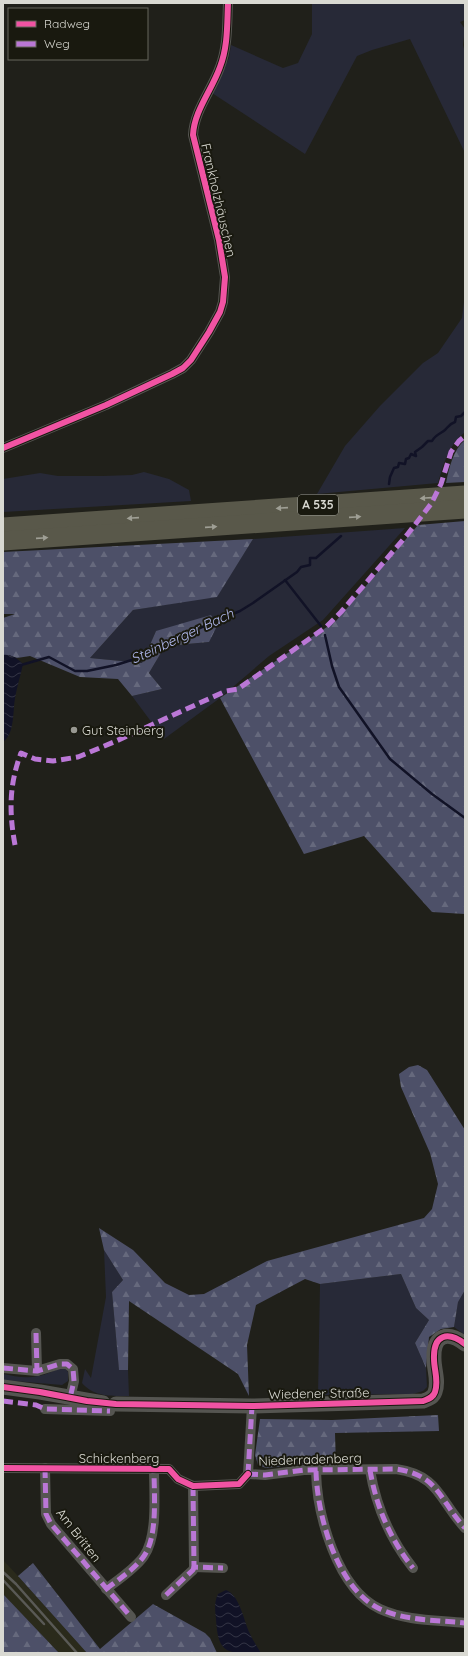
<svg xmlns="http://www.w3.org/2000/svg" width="468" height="1656" viewBox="0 0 468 1656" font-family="Quicksand,sans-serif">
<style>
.built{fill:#2a2a1b}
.grass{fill:#272937}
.forest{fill:url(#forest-firs)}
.water{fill:url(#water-waves)}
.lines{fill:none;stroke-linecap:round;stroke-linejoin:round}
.stream{stroke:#111226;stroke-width:2.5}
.street{stroke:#555551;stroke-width:10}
.secondary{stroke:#555551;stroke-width:15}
.highway{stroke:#59584a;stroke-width:19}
.rail{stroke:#595955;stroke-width:2.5}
.quiet{stroke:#ba77d6;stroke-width:5;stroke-dasharray:10 5;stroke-linecap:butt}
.cycleway-casing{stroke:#19190f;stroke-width:8}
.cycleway{stroke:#f153a3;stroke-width:6}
.oneway{fill:#9f9f95}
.poi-dot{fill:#989892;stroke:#19190f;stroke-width:1.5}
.labels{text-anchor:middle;stroke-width:4;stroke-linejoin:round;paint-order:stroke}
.shield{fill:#19190f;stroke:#9f9f98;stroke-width:1}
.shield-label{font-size:12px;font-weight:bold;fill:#d9d9d2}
.street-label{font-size:13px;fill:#d9d9d2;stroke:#19190f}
.poi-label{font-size:13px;fill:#d9d9d2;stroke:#19190f;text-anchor:start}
.water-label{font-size:14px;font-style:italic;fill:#b2baef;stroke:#19190f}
</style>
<defs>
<pattern id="forest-firs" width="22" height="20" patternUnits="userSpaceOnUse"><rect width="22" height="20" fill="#4d5068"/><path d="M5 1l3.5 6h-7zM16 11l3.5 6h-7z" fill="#66697d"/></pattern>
<pattern id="water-waves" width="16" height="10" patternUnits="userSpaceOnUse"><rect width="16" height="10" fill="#111226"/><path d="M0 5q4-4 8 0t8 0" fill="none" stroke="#333445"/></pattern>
</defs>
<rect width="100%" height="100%" fill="#20201a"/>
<path class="built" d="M3 1560 18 1576 87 1653H59L3 1594Z"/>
<g class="grass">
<path d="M312 3H465V20L460 22 465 29 463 45 465 53V153L410 39 372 50 357 56 305 154 212 93 229 58 231 45 283 68 298 63 312 34Z"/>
<path d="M465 294V432C448 446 444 463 438 483L317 494 345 446 380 406 423 363 438 353 462 318Z"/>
<path d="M144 472 169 479 189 490 191 501 3 512V479L40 473 58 476H103L132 475Z"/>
<path d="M405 528 323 620 269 656 220 698 164 739 132 696 162 689 149 673 165 646 209 642 156 631 142 663 90 658 133 610 217 596 253 539Z"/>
<path d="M104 1250 123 1280 112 1292 119 1369 128 1370 129 1396C111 1396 94 1397 82 1383L85 1369 91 1378 106 1297Z"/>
<path d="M401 1274 416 1308 429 1320 415 1343 426 1368 427 1387 423 1391 413 1394 318 1395 320 1284Z"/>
<path d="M465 1290V1335L454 1327 458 1301Z"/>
<path d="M65 1368 68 1372V1381L62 1385 3 1380V1374C14 1376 26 1379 38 1376 47 1375 55 1369 65 1368Z"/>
</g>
<g class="forest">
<path d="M465 440V482L446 483C449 468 453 450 465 440Z"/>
<path d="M465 521V914L432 912 364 836 304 854 220 698 336 621 418 525Z"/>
<path d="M253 539 217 597 133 610 90 658 142 663 156 631 211 615 216 628 209 642 165 646 149 673 162 689 132 696 118 679 80 677 30 656 17 658 8 655H3V618L15 614H3V552Z"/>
<path d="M418 1065 427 1070 465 1130V1290L458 1302 454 1327 441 1329 429 1337 426 1368 415 1343 429 1320 416 1308 401 1274 320 1284 305 1279 256 1305 247 1345 249 1396 238 1374 129 1301 128 1370H119L112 1292 123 1280 104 1250 99 1228 133 1250 165 1283 189 1295 204 1294 267 1261 424 1218 432 1209 438 1184 430 1153 401 1087 399 1074 409 1067Z"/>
<path d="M438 1415 439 1431 335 1433 336 1466 305 1464 266 1468 258 1465 255 1455 260 1419 332 1420Z"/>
<path d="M33 1563 100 1649 153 1604 205 1633 210 1638 217 1653H87L18 1576Z"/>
<path d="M3 1594 59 1653H3Z"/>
</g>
<g class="water">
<path d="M3 655C11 654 17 658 23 664 20 678 15 693 14 707 13 718 13 735 3 742Z"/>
<path d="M226 1590C240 1595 244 1622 250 1634 253 1640 257 1647 261 1653 228 1653 218 1656 216 1619 215 1611 214 1602 218 1594Z"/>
</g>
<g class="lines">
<g class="stream">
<path d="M389 484 390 477 394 468 398 467 399 463 405 464 406 459 409 458 411 454 416 456 415 452 422 447 428 441H432C435 435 440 434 445 430 448 427 449 424 455 422L456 417 461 416 465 412"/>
<path d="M285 580 321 626"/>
<path d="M325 635 332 666 339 687 390 759 432 794 465 818"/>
<path d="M21 665 49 657 75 671H87L116 665 141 657 174 639 240 611 253 603 297 572 301 567 310 565V558H316L341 536"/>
</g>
<g class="street">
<path d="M3 448 106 405 172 374 183 368 191 360 209 332 220 312 223 302 225 277 219 240 193 135C194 111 212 90 220 67 228 46 227 25 228 3"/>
<path d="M36 1333 37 1371"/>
<path d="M3 1368 37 1371 60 1364H67L73 1369 74 1381 70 1398"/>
<path d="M45 1409 110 1411"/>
<path d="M3 1468 169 1469 178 1479 193 1486 239 1484 248 1474"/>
<path d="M45 1468 46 1514 51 1524 131 1617"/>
<path d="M370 1470C376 1506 390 1539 413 1568"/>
<path d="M316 1471C317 1515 337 1589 380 1609 406 1621 437 1620 465 1623"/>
<path d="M248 1474 265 1475 304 1470 396 1469C439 1475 439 1500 465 1528"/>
<path d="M248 1474 252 1406"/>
<path d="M193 1486 194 1567 223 1568"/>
<path d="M106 1589C118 1580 136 1568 144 1556 158 1536 154 1494 154 1469"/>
<path d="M166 1595 193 1570 194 1567"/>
</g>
<g class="secondary">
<path d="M3 1387 40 1392 103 1403"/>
<path d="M116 1404 252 1406 423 1401C428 1399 433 1398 435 1392 439 1381 434 1370 434 1359 433 1334 448 1331 465 1344"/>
</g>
<g class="highway">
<path d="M3 527 465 495"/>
<path d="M3 541 465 509"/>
</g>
<g class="rail">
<path d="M3 1572 16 1584 77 1653"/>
<path d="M3 1580 44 1624"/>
</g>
<g class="quiet">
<path d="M15 845C9 812 9 785 21 753L35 759 53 761 78 757 114 742 226 691 238 689 326 627 341 612 407 535 431 504 441 484 451 452 459 441 465 436"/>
<path d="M36 1333 37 1371"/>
<path d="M3 1368 37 1371 60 1364H67L73 1369 74 1381 70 1398"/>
<path d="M3 1401 36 1405 45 1409 110 1411"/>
<path d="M45 1468 46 1514 51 1524 131 1617"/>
<path d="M370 1470C376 1506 390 1539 413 1568"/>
<path d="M316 1471C317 1515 337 1589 380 1609 406 1621 437 1620 465 1623"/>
<path d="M248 1474 265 1475 304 1470 396 1469C439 1475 439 1500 465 1528"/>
<path d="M248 1474 252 1406"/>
<path d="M193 1486 194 1567 223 1568"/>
<path d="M106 1589C118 1580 136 1568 144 1556 158 1536 154 1494 154 1469"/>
<path d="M166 1595 193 1570 194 1567"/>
</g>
<defs>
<g id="cycleway">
<path d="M3 448 106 405 172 374 183 368 191 360 209 332 220 312 223 302 225 277 219 240 193 135C194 111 212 90 220 67 228 46 227 25 228 3"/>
<path d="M3 1387 40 1392 87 1401 116 1404 252 1406 423 1401C428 1399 433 1398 435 1392 439 1381 434 1370 434 1359 433 1334 448 1331 465 1344"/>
<path d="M3 1468 169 1469 178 1479 193 1486 239 1484 248 1474"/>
</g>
</defs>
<use href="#cycleway" class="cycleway-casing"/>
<use href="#cycleway" class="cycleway"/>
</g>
<defs><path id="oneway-solid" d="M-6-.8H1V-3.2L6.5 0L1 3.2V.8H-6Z"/></defs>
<g class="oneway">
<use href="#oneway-solid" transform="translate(426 498) rotate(176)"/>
<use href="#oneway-solid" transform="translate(282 508) rotate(176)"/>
<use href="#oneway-solid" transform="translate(355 517) rotate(-4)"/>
<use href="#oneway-solid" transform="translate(133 518) rotate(176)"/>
<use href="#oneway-solid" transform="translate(211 527) rotate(-4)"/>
<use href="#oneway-solid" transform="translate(42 538) rotate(-4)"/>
</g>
<circle class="poi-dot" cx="74" cy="730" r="4"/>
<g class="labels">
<rect class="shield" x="298" y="495" width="40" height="20" rx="3"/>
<g class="shield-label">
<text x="318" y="509">A 535</text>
</g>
<g class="street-label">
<text transform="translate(219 200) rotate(77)" y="5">Frankholzhäuschen</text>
<text transform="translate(319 1393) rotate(-1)" y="5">Wiedener Straße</text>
<text x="119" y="1463">Schickenberg</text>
<text transform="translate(310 1459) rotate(-2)" y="5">Niederradenberg</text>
<text transform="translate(79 1535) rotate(52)" y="5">Am Britten</text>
</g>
<g class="poi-label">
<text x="82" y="735">Gut Steinberg</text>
</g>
<g class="water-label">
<text transform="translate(182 636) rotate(-25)" y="5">Steinberger Bach</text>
</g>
</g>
<rect width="468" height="1656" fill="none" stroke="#d9d9d2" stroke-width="8"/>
<rect x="8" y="8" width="140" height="52" fill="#19190f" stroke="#66665d"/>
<rect x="16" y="21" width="20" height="6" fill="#f153a3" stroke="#66665d"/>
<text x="44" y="28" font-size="12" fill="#d9d9d2">Radweg</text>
<rect x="16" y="41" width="20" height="6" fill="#ba77d6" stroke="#66665d"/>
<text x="44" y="48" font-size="12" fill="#d9d9d2">Weg</text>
</svg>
